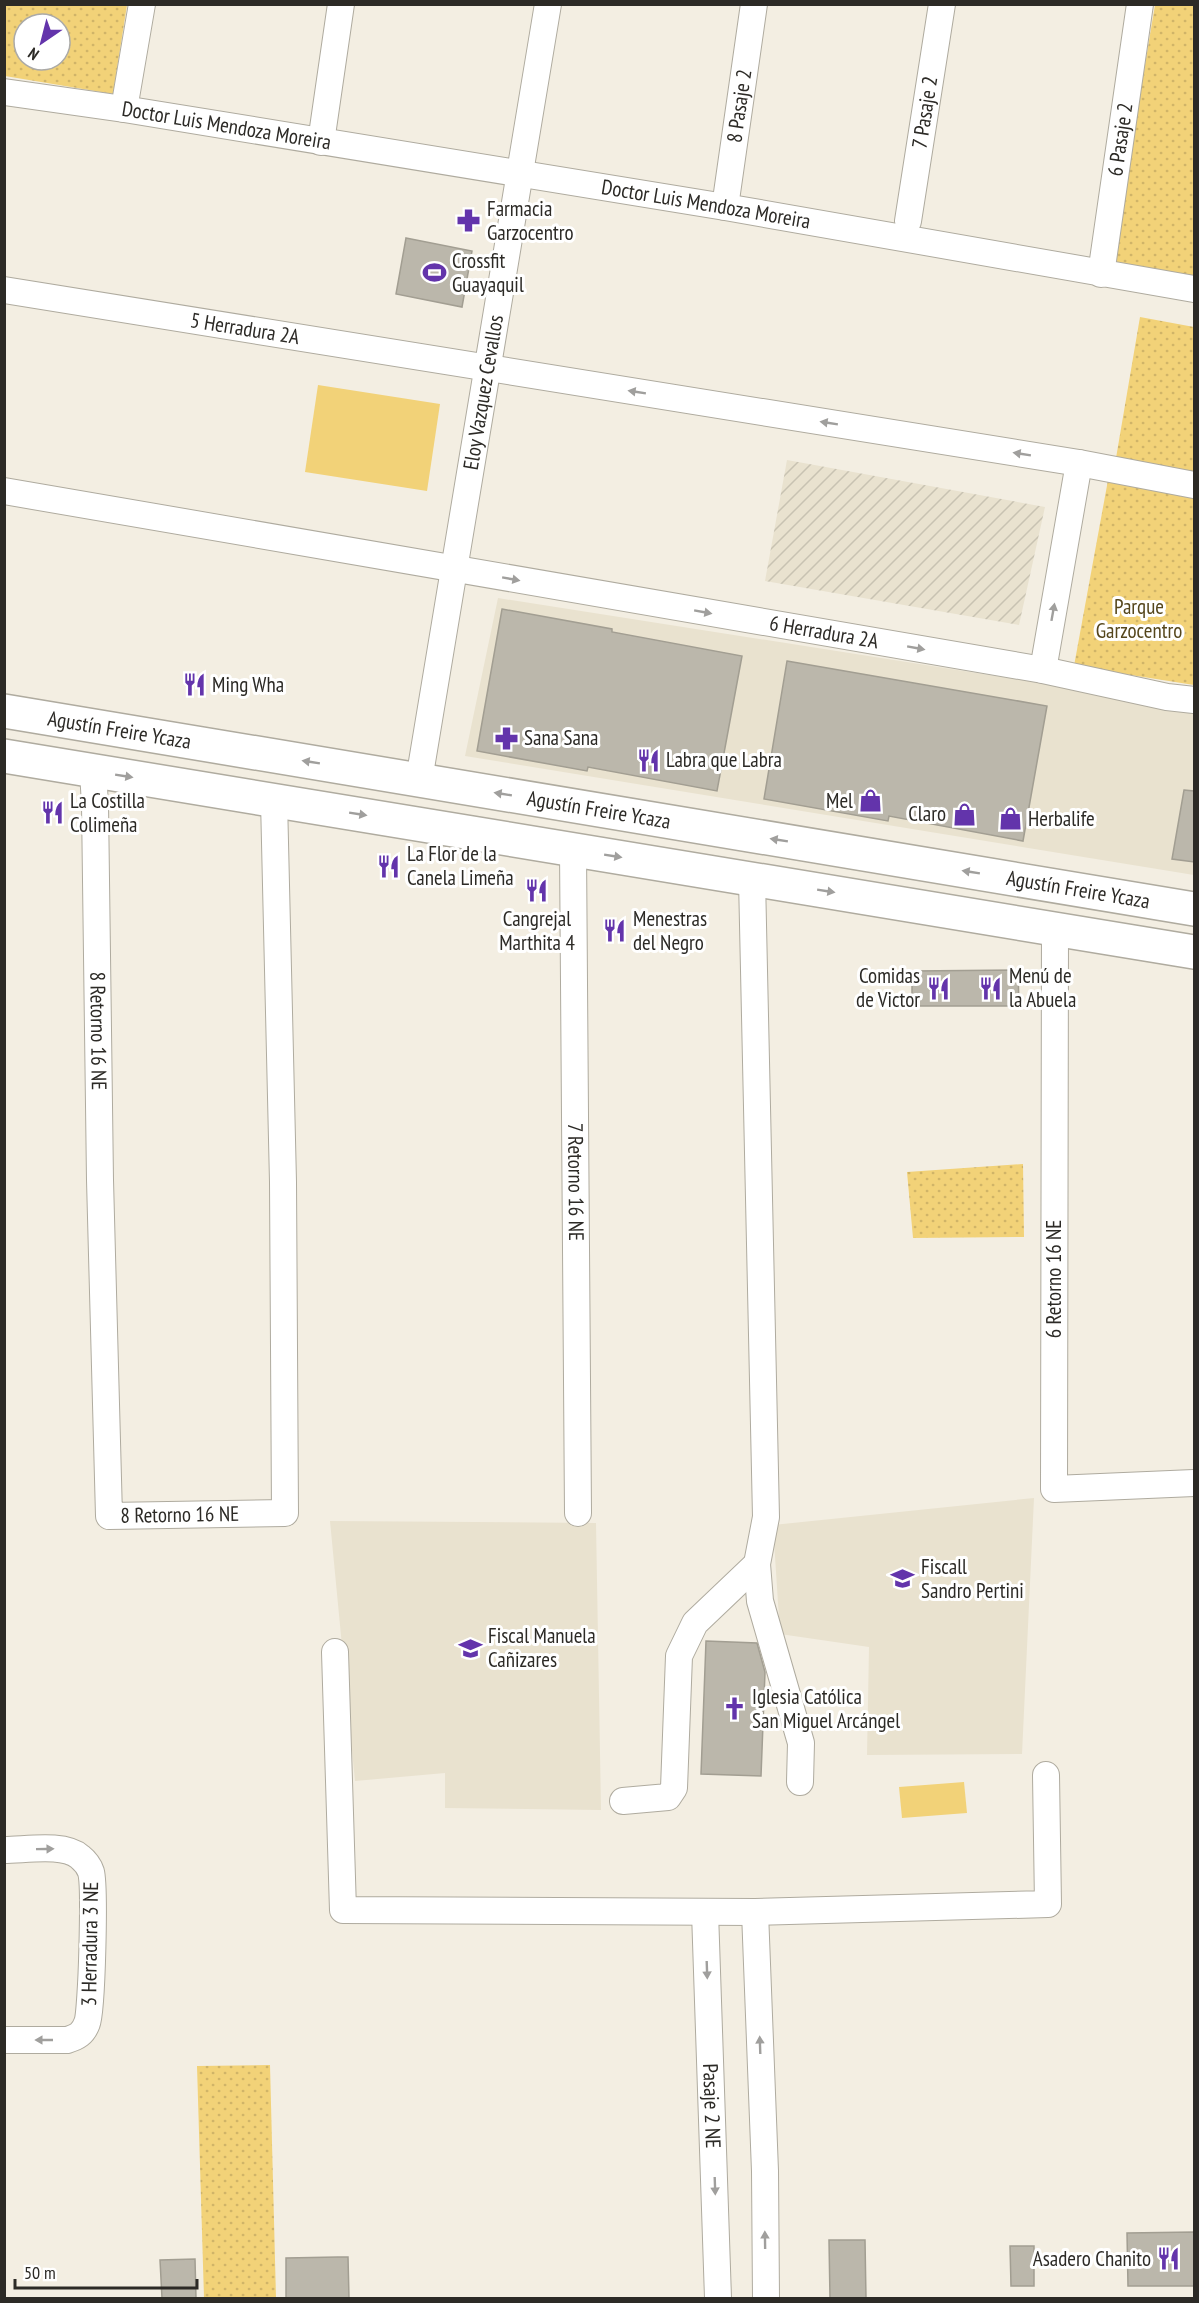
<svg xmlns="http://www.w3.org/2000/svg" width="1199" height="2303" viewBox="0 0 1199 2303" font-family="'PT Sans Narrow',sans-serif">
<style>
.built{fill:#e9e2cf}
.industrial{fill:url(#industrial-furrows)}
.park{fill:url(#park-dots);fill-rule:evenodd}
.garden{fill:#f2d278}
.building{fill:#bbb7ab;stroke:#a29e92;stroke-width:1.5}
.lines{fill:none;stroke-linecap:round;stroke-linejoin:round}
.minor-casing{stroke:#afab9f;stroke-width:28}
.major-casing{stroke:#afab9f;stroke-width:36}
.minor{stroke:#fff;stroke-width:26}
.major{stroke:#fff;stroke-width:33}
.oneway{fill:#a09f9d}
.labels{text-anchor:middle;stroke-width:6;stroke-linejoin:round;paint-order:stroke}
.street-label{font-size:21px;fill:#2c2a26;stroke:#fff}
.poi-label{font-size:21px;fill:#2c2a26;stroke:#fff;text-anchor:start}
.park-label{font-size:21px;fill:#55461c;stroke:#fff}
</style>
<defs>
<pattern id="industrial-furrows" width="10" height="10" patternUnits="userSpaceOnUse" patternTransform="scale(1.5)"><rect width="10" height="10" fill="#e9e2cf"/><path d="M-1 1l2-2M0 10L10 0M9 11l2-2" fill="none" stroke="#c8c2b2"/></pattern>
<pattern id="park-dots" width="8" height="8" patternUnits="userSpaceOnUse" patternTransform="scale(1.5)"><rect width="8" height="8" fill="#f2d278"/><path d="M2 2h.1M6 6h.1" fill="none" stroke="#d0b468" stroke-width="1.8" stroke-linecap="round"/></pattern>
</defs>
<rect width="100%" height="100%" fill="#f3eee2"/>
<g class="built">
<path d="M498 598 1194 707V875L465 756Z"/>
<path d="M1034 1498 1022 1754 867 1755 869 1647 780 1634 773 1525Z"/>
<path d="M330 1521 596 1523 601 1810 445 1808V1773L355 1781Z"/>
</g>
<path class="industrial" d="M787 460 1045 507 1019 625 765 581Z"/>
<g class="park">
<path d="M4 5H127L113 94 5 76ZM24 24H60V60H24Z"/>
<path d="M1155 5H1194V283L1111 268Z"/>
<path d="M1140 317 1194 327V472L1116 458Z"/>
<path d="M1108 480 1194 497V685L1074 666Z"/>
<path d="M1023 1164 1024 1237 913 1238 907 1172Z"/>
<path d="M270 2065 276 2298H204L197 2066Z"/>
</g>
<g class="garden">
<path d="M318 385 440 404 427 491 305 472Z"/>
<path d="M964 1782 967 1813 902 1818 899 1787Z"/>
</g>
<g class="building">
<path d="M406 238 472 251 462 307 396 294Z"/>
<path d="M502 609 612 629V632L742 656 717 791 588 767 587 771 477 751Z"/>
<path d="M787 661 1047 706 1023 841 889 816 888 821 764 799Z"/>
<path d="M1184 790 1194 791V862L1172 859Z"/>
<path d="M1018 970 1019 1006H912V971Z"/>
<path d="M706 1641 757 1643 765 1672 761 1776 701 1774Z"/>
<path d="M1194 2232V2286H1128L1127 2233Z"/>
<path d="M829 2240H865L866 2298H830Z"/>
<path d="M1010 2246H1034V2286H1011Z"/>
<path d="M338 2257H348L349 2298H286V2258Z"/>
<path d="M195 2259 196 2298H162L160 2260Z"/>
</g>
<g class="lines">
<defs>
<g id="minor">
<path id="s1" d="M4 92 124 109 725 207 1194 289"/>
<path d="M124 109 142 4"/>
<path d="M321 142 341 4"/>
<path id="s2" d="M725 207 754 4"/>
<path id="s3" d="M908 221 942 4"/>
<path id="s4" d="M1101 274 1140 4"/>
<path id="s5" d="M4 290 1079 463 1194 485"/>
<path id="s6" d="M4 491 1043 670 1167 697 1194 700"/>
<path d="M1043 670 1079 463"/>
<path id="s7" d="M93 771 95 805 100 1180 109 1516 285 1513 283 1182 274 800"/>
<path id="s8" d="M419 780 548 4"/>
<path id="s9" d="M573 850 578 1513"/>
<path d="M752 879 766 1517 757 1564 760 1601 801 1743 800 1782"/>
<path d="M1055 927 1054 1489 1194 1483"/>
<path d="M335 1652 343 1910 755 1912 1048 1904 1046 1775"/>
<path d="M623 1801 668 1797 674 1788 679 1656 695 1623 757 1564"/>
<path d="M4 1850C26 1850 64 1843 80 1857 85 1861 89 1866 91 1872 95 1886 92 2011 87 2023 83 2034 77 2037 67 2040H4"/>
<path id="s10" d="M705 1912 718 2298"/>
<path d="M755 1912 765 2171 766 2298"/>
</g>
<g id="major">
<path id="s11" d="M4 711 1194 909"/>
<path d="M4 756 1194 952"/>
</g>
</defs>
<use href="#minor" class="minor-casing"/>
<use href="#major" class="major-casing"/>
<use href="#minor" class="minor"/>
<use href="#major" class="major"/>
</g>
<defs><path id="oneway-solid" d="M-6-.8H1V-3.2L6.5 0L1 3.2V.8H-6Z" transform="scale(1.5)"/></defs>
<g class="oneway">
<use href="#oneway-solid" transform="translate(637 392) rotate(-171)"/>
<use href="#oneway-solid" transform="translate(829 423) rotate(-171)"/>
<use href="#oneway-solid" transform="translate(1022 454) rotate(-171)"/>
<use href="#oneway-solid" transform="translate(511 579) rotate(10)"/>
<use href="#oneway-solid" transform="translate(703 612) rotate(10)"/>
<use href="#oneway-solid" transform="translate(1053 612) rotate(-80)"/>
<use href="#oneway-solid" transform="translate(916 648) rotate(10)"/>
<use href="#oneway-solid" transform="translate(311 762) rotate(-171)"/>
<use href="#oneway-solid" transform="translate(124 776) rotate(9)"/>
<use href="#oneway-solid" transform="translate(503 794) rotate(-171)"/>
<use href="#oneway-solid" transform="translate(358 814) rotate(9)"/>
<use href="#oneway-solid" transform="translate(779 840) rotate(-171)"/>
<use href="#oneway-solid" transform="translate(613 856) rotate(9)"/>
<use href="#oneway-solid" transform="translate(971 872) rotate(-171)"/>
<use href="#oneway-solid" transform="translate(826 891) rotate(9)"/>
<use href="#oneway-solid" transform="translate(45 1849) rotate(-1)"/>
<use href="#oneway-solid" transform="translate(707 1970) rotate(88)"/>
<use href="#oneway-solid" transform="translate(44 2040) rotate(180)"/>
<use href="#oneway-solid" transform="translate(760 2045) rotate(-92)"/>
<use href="#oneway-solid" transform="translate(715 2186) rotate(88)"/>
<use href="#oneway-solid" transform="translate(765 2240) rotate(-91)"/>
</g>
<defs>
<symbol id="pharmacy-bare" viewBox="-9 -9 18 18"><path d="M-2-6h4v4h4v4h-4v4h-4v-4h-4v-4h4Z" fill="#6334ab" stroke="#fff" stroke-width="2.5" paint-order="stroke"/></symbol>
<symbol id="stadium-bare" viewBox="-9 -9 18 18"><path d="M0-5a6.5 5 0 1 0 0 10a6.5 5 0 1 0 0-10ZM-3.5-1.8h7v3.6h-7Z" fill="#6334ab" stroke="#fff" stroke-width="2.5" paint-order="stroke"/></symbol>
<symbol id="restaurant-bare" viewBox="-9 -9 18 18"><path d="M-5-6h1v4h1v-4h1v4h1v-4h1v5L-1.5 .5V6h-2V.5L-5-1ZM5-6V6H3V1.5H1.5Q1.5-4 5-6Z" fill="#6334ab" stroke="#fff" stroke-width="2.5" paint-order="stroke"/></symbol>
<symbol id="shop-bare" viewBox="-9 -9 18 18"><path d="M-5-2.5h2.3a2.7 3.5 0 0 1 5.4 0H5L5.5 6h-11ZM-1.5-2.5h3a1.5 2.3 0 0 0-3 0Z" fill="#6334ab" stroke="#fff" stroke-width="2.5" paint-order="stroke"/></symbol>
<symbol id="school-bare" viewBox="-9 -9 18 18"><path d="M0-5L7-2L0 1L-7-2ZM-4 1L0 2.5L4 1V4Q0 6-4 4Z" fill="#6334ab" stroke="#fff" stroke-width="2.5" paint-order="stroke"/></symbol>
<symbol id="church-bare" viewBox="-9 -9 18 18"><path d="M-1.2-6h2.4v3.5h3.3v2.4h-3.3V6h-2.4V-.1h-3.3v-2.4h3.3Z" fill="#6334ab" stroke="#fff" stroke-width="2.5" paint-order="stroke"/></symbol>
</defs>
<g fill-rule="evenodd">
<use href="#pharmacy-bare" x="452" y="204" width="33" height="33"/>
<use href="#stadium-bare" x="418" y="256" width="33" height="33"/>
<use href="#restaurant-bare" x="178" y="668" width="33" height="33"/>
<use href="#pharmacy-bare" x="490" y="722" width="33" height="33"/>
<use href="#restaurant-bare" x="632" y="744" width="33" height="33"/>
<use href="#shop-bare" x="854" y="784" width="33" height="33"/>
<use href="#restaurant-bare" x="36" y="796" width="33" height="33"/>
<use href="#shop-bare" x="948" y="798" width="33" height="33"/>
<use href="#shop-bare" x="994" y="802" width="33" height="33"/>
<use href="#restaurant-bare" x="372" y="850" width="33" height="33"/>
<use href="#restaurant-bare" x="520" y="874" width="33" height="33"/>
<use href="#restaurant-bare" x="598" y="914" width="33" height="33"/>
<use href="#restaurant-bare" x="922" y="972" width="33" height="33"/>
<use href="#restaurant-bare" x="974" y="972" width="33" height="33"/>
<use href="#school-bare" x="886" y="1562" width="33" height="33"/>
<use href="#school-bare" x="454" y="1632" width="33" height="33"/>
<use href="#church-bare" x="718" y="1692" width="33" height="33"/>
<use href="#restaurant-bare" x="1152" y="2242" width="33" height="33"/>
</g>
<g class="labels">
<g class="street-label">
<text dy="7" stroke="none"><textPath href="#s2" startOffset="102">8 Pasaje 2</textPath></text>
<text dy="7" stroke="none"><textPath href="#s3" startOffset="110">7 Pasaje 2</textPath></text>
<text dy="7" stroke="none"><textPath href="#s1" startOffset="225">Doctor Luis Mendoza Moreira</textPath></text>
<text dy="7" stroke="none"><textPath href="#s4" startOffset="136">6 Pasaje 2</textPath></text>
<text dy="7" stroke="none"><textPath href="#s1" startOffset="711">Doctor Luis Mendoza Moreira</textPath></text>
<text dy="7" stroke="none"><textPath href="#s5" startOffset="244">5 Herradura 2A</textPath></text>
<text dy="7" stroke="none"><textPath href="#s8" startOffset="393">Eloy Vazquez Cevallos</textPath></text>
<text dy="7" stroke="none"><textPath href="#s6" startOffset="832">6 Herradura 2A</textPath></text>
<text dy="7" stroke="none"><textPath href="#s11" startOffset="117">Agustín Freire Ycaza</textPath></text>
<text dy="7" stroke="none"><textPath href="#s11" startOffset="603">Agustín Freire Ycaza</textPath></text>
<text dy="7" stroke="none"><textPath href="#s11" startOffset="1089">Agustín Freire Ycaza</textPath></text>
<text dy="7" stroke="none"><textPath href="#s7" startOffset="260">8 Retorno 16 NE</textPath></text>
<text dy="7" stroke="none"><textPath href="#s9" startOffset="332">7 Retorno 16 NE</textPath></text>
<text transform="translate(1054 1279) rotate(-90)" y="7">6 Retorno 16 NE</text>
<text dy="7" stroke="none"><textPath href="#s7" startOffset="816">8 Retorno 16 NE</textPath></text>
<text transform="translate(90 1944) rotate(-89)" y="7">3 Herradura 3 NE</text>
<text dy="7" stroke="none"><textPath href="#s10" startOffset="194">Pasaje 2 NE</textPath></text>
</g>
<g class="poi-label">
<text x="487" y="216">Farmacia<tspan x="487" dy="24">Garzocentro</tspan></text>
<text x="452" y="268">Crossfit<tspan x="452" dy="24">Guayaquil</tspan></text>
<text x="212" y="692">Ming Wha</text>
<text x="524" y="745">Sana Sana</text>
<text x="666" y="767">Labra que Labra</text>
<text x="70" y="808">La Costilla<tspan x="70" dy="24">Colimeña</tspan></text>
<text x="853" y="808" text-anchor="end">Mel</text>
<text x="946" y="821" text-anchor="end">Claro</text>
<text x="1028" y="826">Herbalife</text>
<text x="407" y="861">La Flor de la<tspan x="407" dy="24">Canela Limeña</tspan></text>
<text x="537" y="926" text-anchor="middle">Cangrejal<tspan x="537" dy="24">Marthita 4</tspan></text>
<text x="633" y="926">Menestras<tspan x="633" dy="24">del Negro</tspan></text>
<text x="920" y="983" text-anchor="end">Comidas<tspan x="920" dy="24">de Victor</tspan></text>
<text x="1009" y="983">Menú de<tspan x="1009" dy="24">la Abuela</tspan></text>
<text x="921" y="1574">Fiscall<tspan x="921" dy="24">Sandro Pertini</tspan></text>
<text x="488" y="1643">Fiscal Manuela<tspan x="488" dy="24">Cañizares</tspan></text>
<text x="752" y="1704">Iglesia Católica<tspan x="752" dy="24">San Miguel Arcángel</tspan></text>
<text x="1151" y="2266" text-anchor="end">Asadero Chanito</text>
</g>
<g class="park-label">
<text x="1139" y="614">Parque<tspan x="1139" dy="24">Garzocentro</tspan></text>
</g>
</g>
<rect width="1199" height="2303" fill="none" stroke="#2c2a26" stroke-width="12"/>
<g transform="translate(42 42) rotate(215)"><circle r="28" fill="#ffffff" stroke="#abaaa8" stroke-width="1.5"/>
<path d="M0-4.5L10 22L0 15L-10 22Z" fill="#6334ab"/>
<text y="-9" font-size="16" font-weight="bold" text-anchor="middle" fill="#2c2a26">N</text>
</g>
<path d="M15 2279v9h182v-9" fill="none" stroke="#2c2a26" stroke-width="3"/>
<text x="24" y="2279" font-size="18" fill="#2c2a26" stroke="#ffffff" stroke-width="4.5" paint-order="stroke">50 m</text>
</svg>
